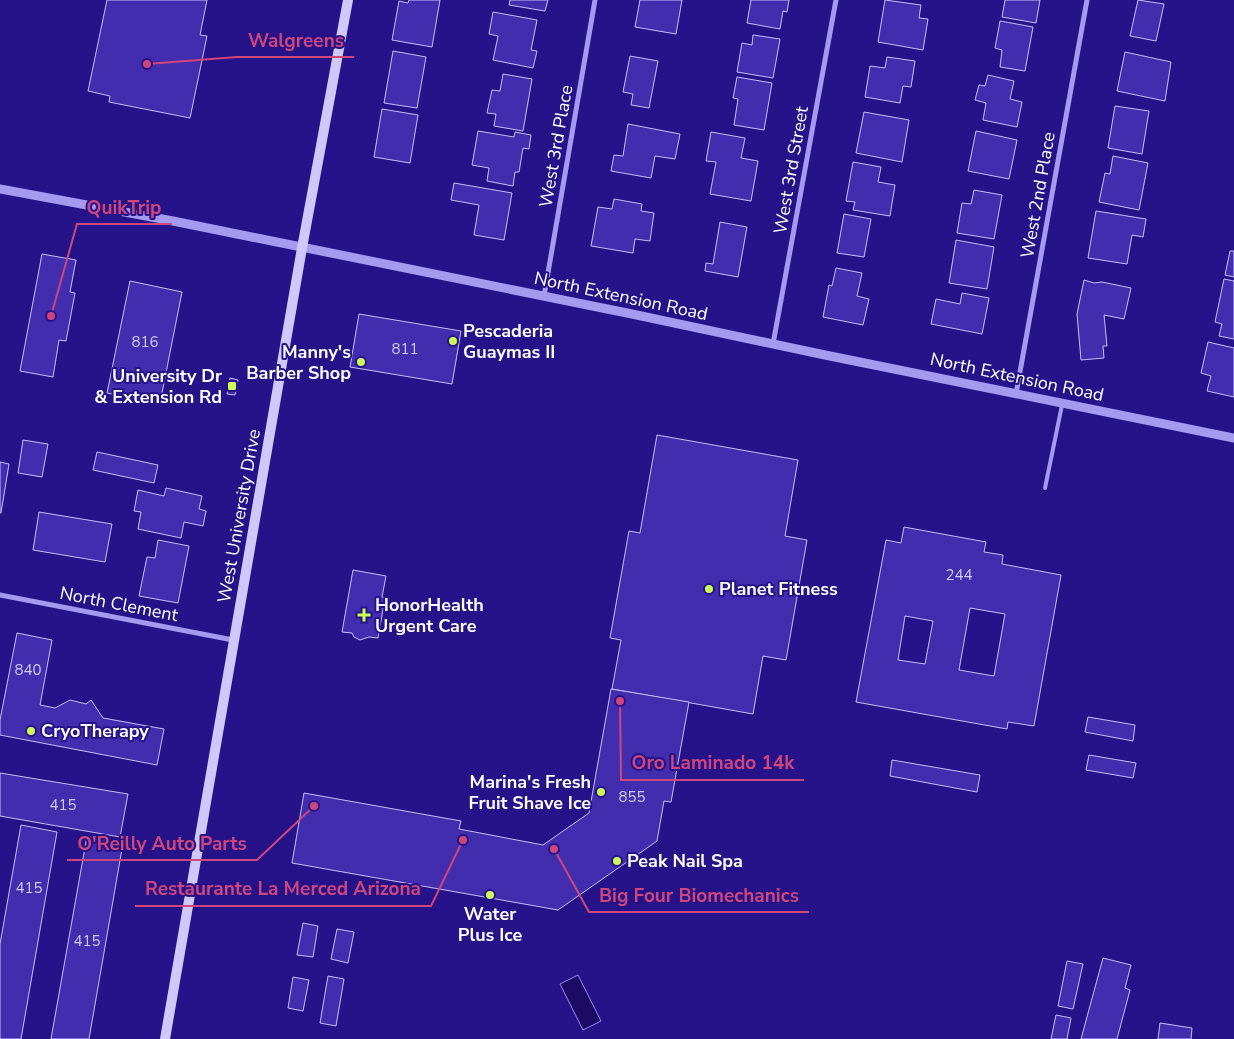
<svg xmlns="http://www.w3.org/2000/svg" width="1234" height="1039" viewBox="0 0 1234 1039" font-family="'Nunito Sans',sans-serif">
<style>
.water{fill:#1b0b65;stroke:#998af4}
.building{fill:#412dae;stroke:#c8bffc;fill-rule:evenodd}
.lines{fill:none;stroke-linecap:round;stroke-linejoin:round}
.service{stroke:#a699f0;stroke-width:4}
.minor{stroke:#a699f0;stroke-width:5}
.tertiary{stroke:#a699f0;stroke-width:9}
.secondary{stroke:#d0c7fb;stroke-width:10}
.poi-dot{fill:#cbff58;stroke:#261389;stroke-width:2}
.labels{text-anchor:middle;stroke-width:4;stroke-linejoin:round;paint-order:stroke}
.number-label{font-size:15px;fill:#d0caeb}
.street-label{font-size:18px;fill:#fff;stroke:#261389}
.poi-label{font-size:18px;font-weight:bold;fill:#fff;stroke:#261389;text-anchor:start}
.leader{fill:none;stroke:#ce467c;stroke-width:2}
.callout-dot{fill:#ce467c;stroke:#261389;stroke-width:2}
.callout-label{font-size:19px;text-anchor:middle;font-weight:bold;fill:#ce467c;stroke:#261389;stroke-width:4;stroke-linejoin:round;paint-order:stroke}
</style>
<rect width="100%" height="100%" fill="#261389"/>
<path class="water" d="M578 975 601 1021 583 1030 560 984Z"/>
<g class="building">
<path d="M107 0H207L200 35 207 36 190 118 109 102 110 96 88 91Z"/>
<path d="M409 0H440L432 47 392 40 399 1 408 3Z"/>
<path d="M510 0H548L545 11 509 5Z"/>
<path d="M640 0H682L676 34 635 27Z"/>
<path d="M751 0H789L787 12 783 11 780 29 747 23Z"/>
<path d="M885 0 921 5 919 18 928 19 923 50 878 42Z"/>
<path d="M1005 0H1040L1036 23 1002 17Z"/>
<path d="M1138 0 1164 4 1156 41 1130 36Z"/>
<path d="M493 12 537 20 531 50 537 51 533 68 493 60 498 36 489 34Z"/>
<path d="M1000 21 1033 27 1025 71 1000 67 1002 50 995 48Z"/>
<path d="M753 35 780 39 773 78 737 72 742 43 752 45Z"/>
<path d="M393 51 426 57 417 108 384 103Z"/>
<path d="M1125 52 1171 62 1165 101 1117 91Z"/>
<path d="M630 56 658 61 649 108 631 105 633 94 623 92Z"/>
<path d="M887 57 915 61 911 87 903 86 900 103 865 97 870 66 885 68Z"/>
<path d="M503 74 532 79 523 131 494 126 496 114 487 113 492 90 500 91Z"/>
<path d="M988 75 1014 81 1010 99 1022 102 1017 127 983 120 986 103 975 100 979 85 985 86Z"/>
<path d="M737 77 772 83 764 130 734 125 738 99 733 98Z"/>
<path d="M1115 106 1149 111 1142 154 1108 148Z"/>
<path d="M382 109 418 115 410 163 374 157Z"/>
<path d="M864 112 909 120 902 162 856 153Z"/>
<path d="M628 124 680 134 675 159 655 156 651 178 611 171 614 155 623 156Z"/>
<path d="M478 131 514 137 515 132 531 135 529 149 523 148 519 172H515L513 186 487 181 489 168 472 165Z"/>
<path d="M976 131 1017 140 1009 179 968 171Z"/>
<path d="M711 132 745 138 741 158 758 161 751 201 710 194 716 162 706 161Z"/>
<path d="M1113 156 1148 163 1139 210 1099 202 1105 173 1110 174Z"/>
<path d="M853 162 881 167 878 182 895 185 890 216 853 210 855 202 846 201Z"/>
<path d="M454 183 512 193 504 240 474 235 479 205 451 200Z"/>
<path d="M974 190 1002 195 994 239 957 233 962 203 971 204Z"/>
<path d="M614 199 642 204 641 211 654 213 650 241 635 239 633 253 591 246 598 207 612 209Z"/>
<path d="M1096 211 1146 219 1143 237 1132 235 1127 264 1088 258Z"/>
<path d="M844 214 871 219 864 257 837 253Z"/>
<path d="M720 222 747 227 738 277 705 271 706 263 713 264Z"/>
<path d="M956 240 994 247 987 289 949 283Z"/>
<path d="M1230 251H1234V277L1225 275Z"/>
<path d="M42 254 76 260 70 292 75 293 66 341 59 340 53 377 20 371Z"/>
<path d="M836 268 862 273 857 296 869 299 863 325 823 317 829 285 832 286Z"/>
<path d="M1224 279 1234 281V339L1219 336 1222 324 1215 322Z"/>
<path d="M1084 280 1094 283 1102 282 1131 288 1124 319 1104 315 1107 346H1103L1104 358 1081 360 1077 314Z"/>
<path d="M130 281 182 292 160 403 107 393Z"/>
<path d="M962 293 989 298 982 334 931 324 936 299 960 304Z"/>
<path d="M359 314 461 331 452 384 350 367Z"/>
<path d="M1208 342 1234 348V397L1207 391 1211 376 1201 373Z"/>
<path d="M230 378 238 380 235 395 227 394Z"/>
<path d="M657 435 798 460 785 536 807 540 786 660 763 656 753 714 612 689 621 640 610 638 629 531 640 533Z"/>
<path d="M23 440 48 444 42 477 18 473Z"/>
<path d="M97 452 158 465 154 483 93 470Z"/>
<path d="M0 462 9 464 1 513H0Z"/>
<path d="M166 488 202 496 199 509 206 511 203 526 184 522 181 538 138 529 141 512 134 511 138 490 164 496Z"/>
<path d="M39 512 112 524 105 562 33 550Z"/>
<path d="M904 527 986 542 984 552 1003 555 1002 564 1061 575 1034 726 1008 722 1007 729 856 702 886 540 901 543ZM970 608 1005 614 994 676 959 670ZM905 616 933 621 925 664 898 660Z"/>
<path d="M158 540 189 546 178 603 139 596 147 557 155 558Z"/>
<path d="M353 570 386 576 382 597 385 598 378 638 369 637 360 640 354 637 352 633 342 632Z"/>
<path d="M17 633 52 640 40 705 55 708 70 700 86 704 91 700 103 718 164 729 157 765 0 735V720Z"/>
<path d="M611 689 689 702 671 802 664 801 657 841 558 910 292 863 304 793 461 821 459 829 543 845 589 813Z"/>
<path d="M1088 717 1135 725 1133 741 1085 732Z"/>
<path d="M1089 755 1136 763 1133 778 1086 770Z"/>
<path d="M892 760 980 775 977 792 890 776Z"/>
<path d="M0 773 128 794 120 837 0 816Z"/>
<path d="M21 825 57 832 21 1039H0V944Z"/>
<path d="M87 836 123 843 89 1039H51Z"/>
<path d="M303 923 318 926 313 957 297 955Z"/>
<path d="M337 929 354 932 348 963 331 959Z"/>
<path d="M1103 958 1131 965 1125 988 1130 990 1117 1039H1081Z"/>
<path d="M1067 961 1083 964 1073 1009 1058 1006Z"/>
<path d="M328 976 344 979 336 1026 320 1023Z"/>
<path d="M293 977 309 980 303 1011 288 1008Z"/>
<path d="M1056 1015 1071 1018 1067 1039H1051Z"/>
<path d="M1160 1023 1192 1028 1191 1039H1158Z"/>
</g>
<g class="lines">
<path class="service" d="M1045 488 1062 405"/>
<g class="minor">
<path d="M544 296 595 0"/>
<path d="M773 344 836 0"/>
<path d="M1016 394 1087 0"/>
<path d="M0 595 233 640"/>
</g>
<path class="tertiary" d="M0 189 173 221 632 314 825 355 1234 438"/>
<path class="secondary" d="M165 1039 302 248 348 0"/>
</g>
<g class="poi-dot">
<circle cx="453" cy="341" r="5"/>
<circle cx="361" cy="362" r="5"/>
<rect x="227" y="381" width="10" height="10" rx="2.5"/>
<circle cx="709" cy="589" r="5"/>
<path d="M361.5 607.5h5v5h5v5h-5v5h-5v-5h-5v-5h5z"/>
<circle cx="31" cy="731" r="5"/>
<circle cx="601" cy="792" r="5"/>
<circle cx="617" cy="861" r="5"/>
<circle cx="490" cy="895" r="5"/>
</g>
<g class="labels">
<g class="number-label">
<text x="145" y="347">816</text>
<text x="405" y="354">811</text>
<text x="959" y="580">244</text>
<text x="28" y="675">840</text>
<text x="632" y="802">855</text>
<text x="63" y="810">415</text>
<text x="29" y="893">415</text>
<text x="87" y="946">415</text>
</g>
<g class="street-label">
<text transform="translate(556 146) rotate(-80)" y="6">West 3rd Place</text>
<text transform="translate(791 170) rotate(-80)" y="6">West 3rd Street</text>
<text transform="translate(1038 195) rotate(-80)" y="6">West 2nd Place</text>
<text transform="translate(621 296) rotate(12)" y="6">North Extension Road</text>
<text transform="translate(1017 377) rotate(12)" y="6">North Extension Road</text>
<text transform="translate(239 516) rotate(-80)" y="6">West University Drive</text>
<text transform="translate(119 604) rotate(11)" y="6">North Clement</text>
</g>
<g class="poi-label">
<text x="463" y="337">Pescaderia<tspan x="463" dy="21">Guaymas II</tspan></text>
<text x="351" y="358" text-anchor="end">Manny's<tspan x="351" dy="21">Barber Shop</tspan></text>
<text x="222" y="382" text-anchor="end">University Dr<tspan x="222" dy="21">&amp; Extension Rd</tspan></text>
<text x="719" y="595">Planet Fitness</text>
<text x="375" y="611">HonorHealth<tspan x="375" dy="21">Urgent Care</tspan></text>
<text x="41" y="737">CryoTherapy</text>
<text x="591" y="788" text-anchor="end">Marina's Fresh<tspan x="591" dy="21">Fruit Shave Ice</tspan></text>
<text x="627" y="867">Peak Nail Spa</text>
<text x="490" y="920" text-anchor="middle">Water<tspan x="490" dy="21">Plus Ice</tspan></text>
</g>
</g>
<path class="leader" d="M147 64L237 57H354M51 316L77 224H172M620 701L621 780H804M314 806L257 860H67M463 840L431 906H135M554 849L589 912H809"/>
<g class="callout-dot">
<circle cx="147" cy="64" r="5"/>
<circle cx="51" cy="316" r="5"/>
<circle cx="620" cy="701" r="5"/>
<circle cx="314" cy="806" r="5"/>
<circle cx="463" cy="840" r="5"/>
<circle cx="554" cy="849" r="5"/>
</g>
<g class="callout-label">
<text x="296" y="47">Walgreens</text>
<text x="124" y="214">QuikTrip</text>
<text x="713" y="769">Oro Laminado 14k</text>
<text x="162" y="850">O'Reilly Auto Parts</text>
<text x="283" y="895">Restaurante La Merced Arizona</text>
<text x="699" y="902">Big Four Biomechanics</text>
</g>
</svg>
